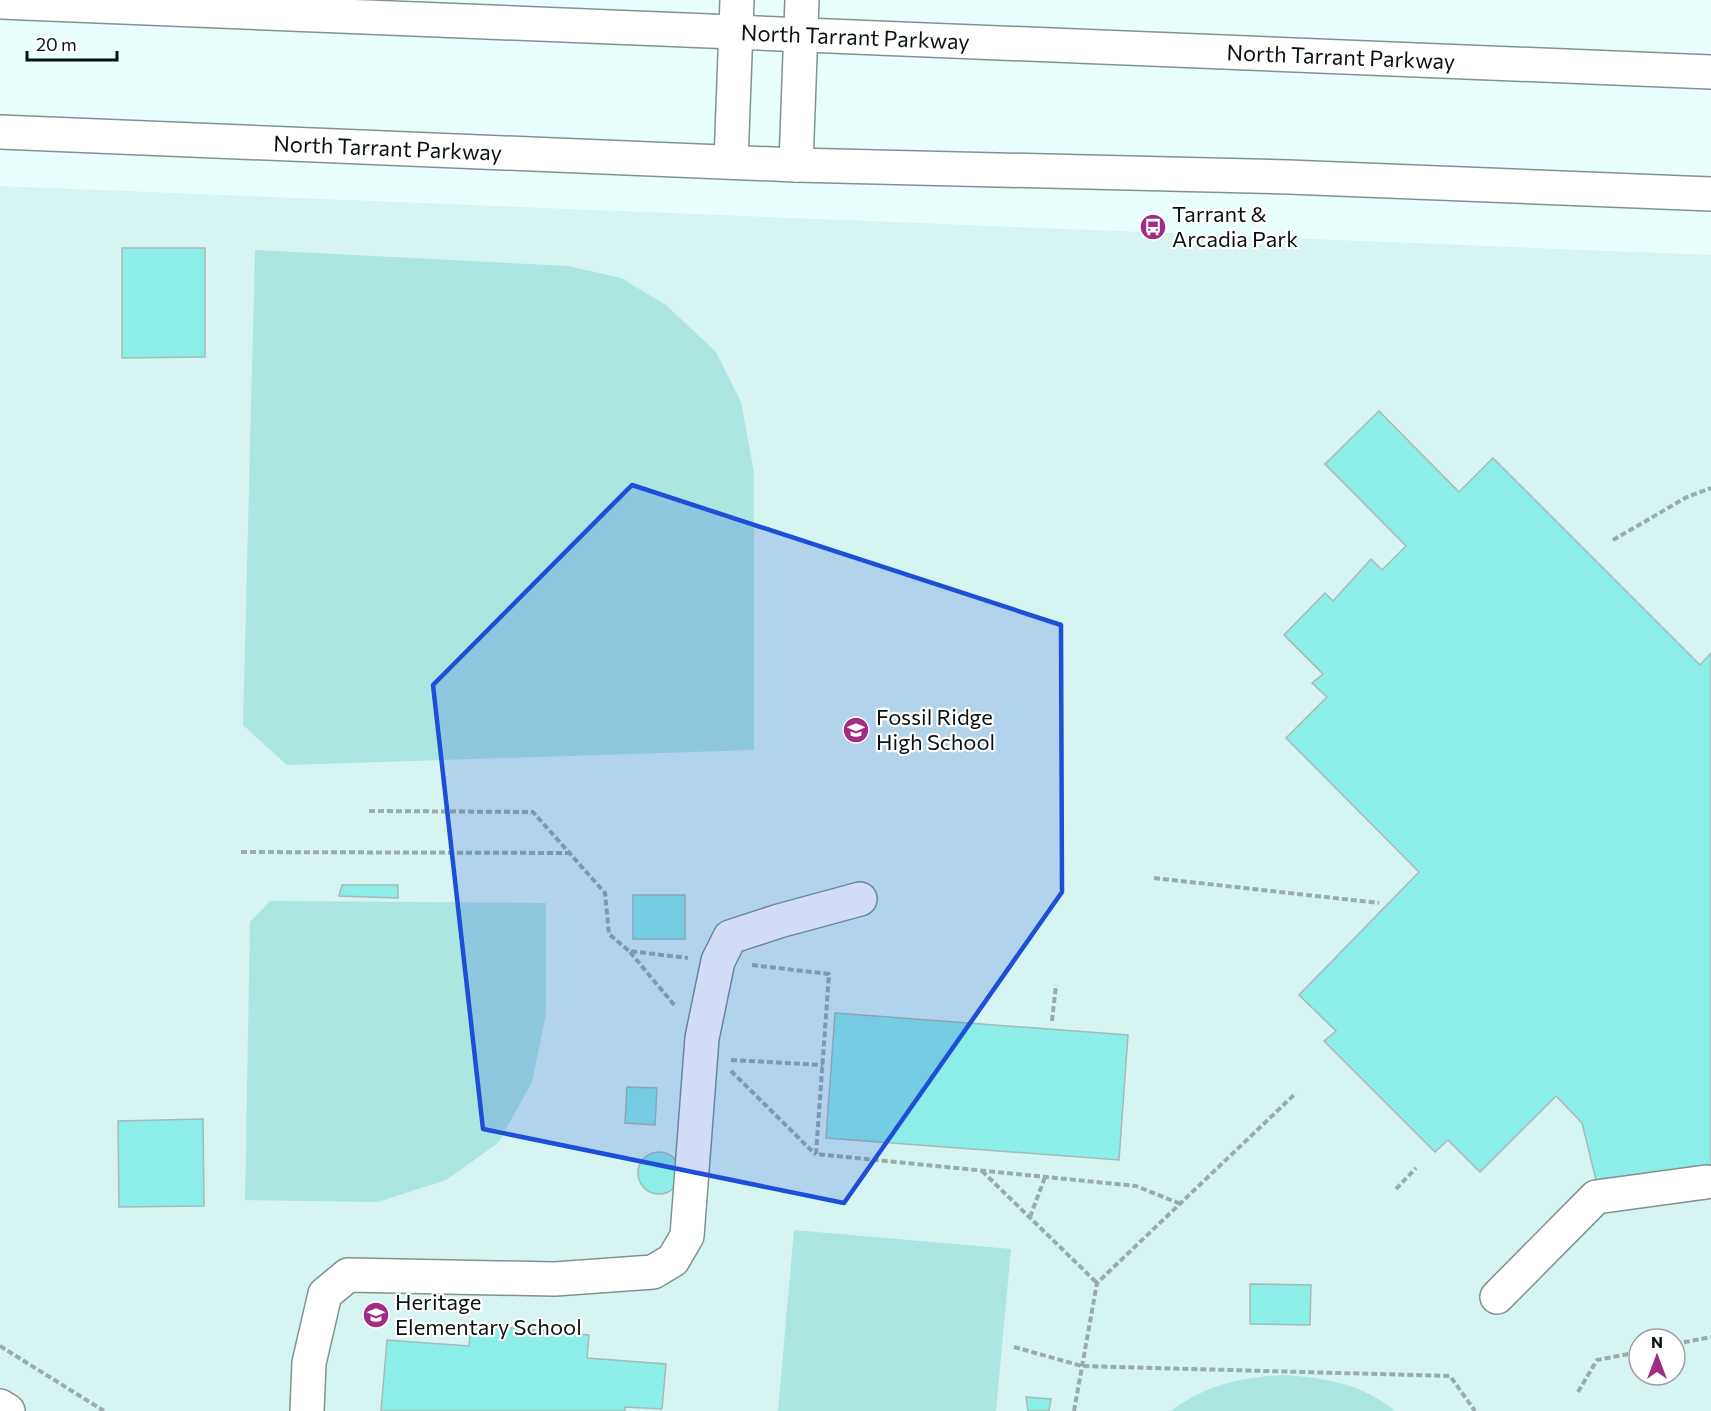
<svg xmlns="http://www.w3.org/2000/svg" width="1711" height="1411" viewBox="0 0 1711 1411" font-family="Commissioner,sans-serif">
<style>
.built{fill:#d6f4f1;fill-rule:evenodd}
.green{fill:#abe6e1}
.building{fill:#8dede7;stroke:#a6bab8;stroke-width:1.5}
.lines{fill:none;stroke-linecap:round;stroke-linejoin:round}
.minor-casing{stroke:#7f9391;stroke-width:36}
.major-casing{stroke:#7f9391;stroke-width:36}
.path{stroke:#9aaba9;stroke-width:4;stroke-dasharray:6 3;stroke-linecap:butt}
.minor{stroke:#fff;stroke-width:33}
.major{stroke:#fff;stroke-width:33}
.marked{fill:#1d4ed8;fill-opacity:0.2;stroke:#1d4ed8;stroke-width:4.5;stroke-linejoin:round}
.labels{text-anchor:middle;stroke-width:4.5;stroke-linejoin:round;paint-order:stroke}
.street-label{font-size:22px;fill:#0a1111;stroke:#fff}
.poi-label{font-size:22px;fill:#0a1111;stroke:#fff;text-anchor:start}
</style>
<rect width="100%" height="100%" fill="#e9fffd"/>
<path class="built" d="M0 186 1711 255V1411H0ZM1639 1339H1675V1375H1639Z"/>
<g class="green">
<path d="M255 250 568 266 621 278 666 305 716 352 741 402 754 472V750L287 765 243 725Z"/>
<path d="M270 901 546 903V1014L532 1082 498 1143 446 1180 378 1202 245 1200 250 922Z"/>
<path d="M794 1230 1011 1249 996 1411H778Z"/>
<path d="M1284 1375C1325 1378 1363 1384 1395 1411H1171C1205 1385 1242 1377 1284 1375Z"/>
</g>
<g class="building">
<path d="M122 248H205V357L122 358Z"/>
<path d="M1379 411 1459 492 1493 458 1700 665 1711 653V1165L1596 1180 1582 1123 1556 1096 1480 1172 1448 1140 1435 1152 1324 1041 1336 1031 1299 995 1419 872 1286 738 1327 697 1312 683 1323 674 1284 635 1325 593 1333 601 1371 559 1382 570 1406 546 1325 464Z"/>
<path d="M342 885H398V898L339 896Z"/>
<rect x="633" y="895" width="52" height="44"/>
<path d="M835 1013 1128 1035 1119 1160 826 1138Z"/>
<path d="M627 1087 657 1088 655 1125 625 1123Z"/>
<path d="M203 1119 204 1206 119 1207 118 1121Z"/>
<circle cx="659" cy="1173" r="21"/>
<path d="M1250 1284 1311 1285 1310 1325 1250 1324Z"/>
<path d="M471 1324 589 1335 587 1358 666 1364 662 1409 625 1407V1411H381L387 1340 469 1346Z"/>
<path d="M1026 1397 1051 1399 1049 1411H1028Z"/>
</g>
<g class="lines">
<defs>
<g id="minor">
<path d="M731 162 737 0"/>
<path d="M796 165 802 0"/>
<path d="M1497 1297 1596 1197 1706 1182"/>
<path d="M0 1406 8 1411"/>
<path d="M307 1411 309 1363 325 1294 348 1275 555 1279 653 1272 673 1260 687 1236 702 1038 718 961 730 937 779 921 860 899"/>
</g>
<g id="major">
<path id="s1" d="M0 2 1711 72"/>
<path id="s2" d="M0 132 796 165 1288 177 1711 194"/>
</g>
</defs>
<use href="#minor" class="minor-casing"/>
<use href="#major" class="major-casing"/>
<g class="path">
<path d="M1613 540 1687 497 1711 488"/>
<path d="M369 811 533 812 605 893 609 934 629 951 688 958"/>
<path d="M241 852 571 853"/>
<path d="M1154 878 1379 903"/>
<path d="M630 952 675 1006"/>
<path d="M752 965 829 974 816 1154 1136 1186 1181 1204"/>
<path d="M1052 1021 1056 985"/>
<path d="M731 1060 823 1065"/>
<path d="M731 1071 815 1154"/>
<path d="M982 1171 1097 1283"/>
<path d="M1396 1189 1416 1168"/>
<path d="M1030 1217 1045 1177"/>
<path d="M1675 1344 1711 1337"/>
<path d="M0 1346 104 1411"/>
<path d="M1014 1347 1082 1366 1450 1376 1475 1411"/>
<path d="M1578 1392 1597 1360 1639 1352"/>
<path d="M1074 1411 1097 1283 1296 1093"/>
</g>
<use href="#minor" class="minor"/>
<use href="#major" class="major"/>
</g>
<path class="marked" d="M632 485 1061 625 1062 892 844 1203 483 1129 433 685Z"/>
<defs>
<symbol id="bus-disc" viewBox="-11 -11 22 22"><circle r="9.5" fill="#a22b83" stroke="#fff"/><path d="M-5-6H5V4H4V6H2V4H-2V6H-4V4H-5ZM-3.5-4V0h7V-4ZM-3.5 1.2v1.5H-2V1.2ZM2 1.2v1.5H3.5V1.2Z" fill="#fff"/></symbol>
<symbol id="school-disc" viewBox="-11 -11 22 22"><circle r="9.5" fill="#a22b83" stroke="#fff"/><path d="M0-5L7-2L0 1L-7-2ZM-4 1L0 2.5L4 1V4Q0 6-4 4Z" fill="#fff"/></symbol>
</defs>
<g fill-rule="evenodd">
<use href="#bus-disc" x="1138" y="212" width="30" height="30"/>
<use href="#school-disc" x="841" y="715" width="30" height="30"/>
<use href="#school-disc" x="361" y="1300" width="30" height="30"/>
</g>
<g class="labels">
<g class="street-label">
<text dy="8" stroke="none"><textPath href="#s1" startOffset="856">North Tarrant Parkway</textPath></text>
<text dy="8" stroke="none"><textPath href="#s1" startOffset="1342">North Tarrant Parkway</textPath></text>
<text dy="8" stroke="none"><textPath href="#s2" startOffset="388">North Tarrant Parkway</textPath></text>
</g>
<g class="poi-label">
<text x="1172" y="222">Tarrant &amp;<tspan x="1172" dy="25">Arcadia Park</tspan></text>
<text x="876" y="725">Fossil Ridge<tspan x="876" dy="25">High School</tspan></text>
<text x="395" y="1310">Heritage<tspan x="395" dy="25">Elementary School</tspan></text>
</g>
</g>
<g transform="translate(1657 1357)"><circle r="28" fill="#ffffff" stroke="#9da0a0" stroke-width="1.5"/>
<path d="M0-4.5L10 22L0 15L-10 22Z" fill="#a22b83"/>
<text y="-9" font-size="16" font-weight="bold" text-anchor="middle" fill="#0a1111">N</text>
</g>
<path d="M27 51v9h90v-9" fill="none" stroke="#0a1111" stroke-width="3"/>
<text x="36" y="51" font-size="18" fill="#0a1111" stroke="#ffffff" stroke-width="4.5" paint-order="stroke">20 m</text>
</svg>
